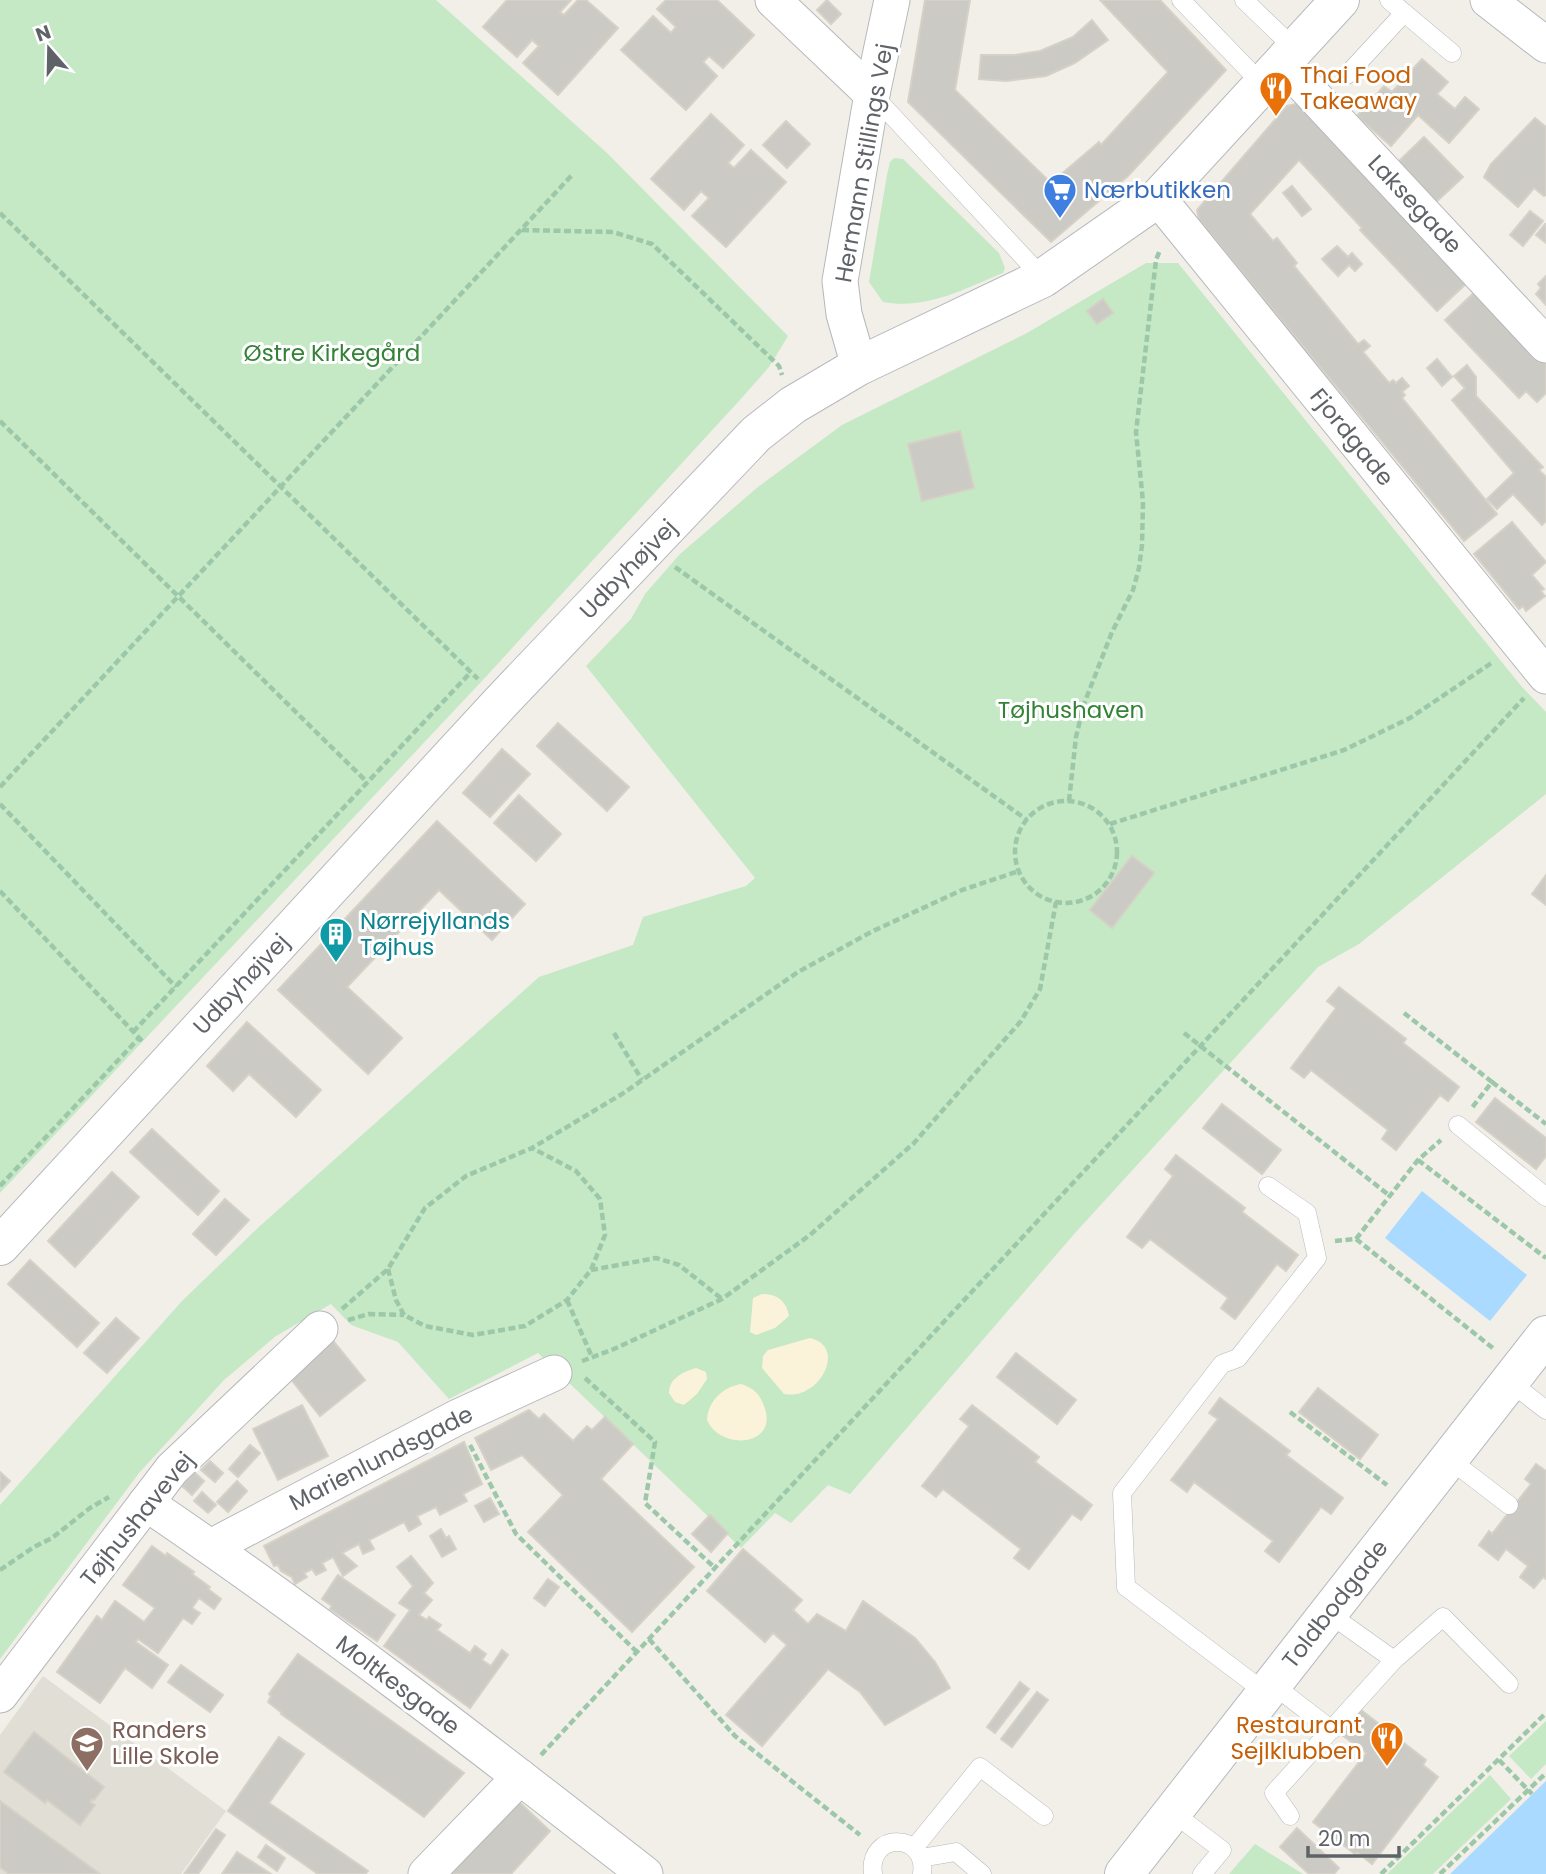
<svg xmlns="http://www.w3.org/2000/svg" width="1546" height="1874" viewBox="0 0 1546 1874" font-family="Poppins,sans-serif">
<style>
.education{fill:#e1ded6}
.green{fill:#c5e8c5}
.sand{fill:#fbf3d9}
.water{fill:#aadaff}
.building{fill:#cccac5;stroke:#d6d1c6;stroke-width:2}
.lines{fill:none;stroke-linecap:round;stroke-linejoin:round}
.lane-casing{stroke:#b5b8bc;stroke-width:19}
.street-casing{stroke:#b5b8bc;stroke-width:37}
.secondary-casing{stroke:#b6babf;stroke-width:40}
.path{stroke:#9cc7a9;stroke-width:4.5;stroke-dasharray:7 3.5;stroke-linecap:butt}
.lane{stroke:#fff;stroke-width:18}
.street{stroke:#fff;stroke-width:35}
.secondary{stroke:#fff;stroke-width:38}
.labels{text-anchor:middle;stroke-width:6;stroke-linejoin:round;paint-order:stroke}
.food-label{font-size:23px;fill:#c56008;stroke:#fff;text-anchor:start}
.street-label{font-size:23px;fill:#5f6368;stroke:#fff}
.shop-label{font-size:23px;fill:#366cbe;stroke:#fff;text-anchor:start}
.park-label{font-size:23px;fill:#348238;stroke:#fff}
.culture-label{font-size:23px;fill:#0d838f;stroke:#fff;text-anchor:start}
.education-label{font-size:23px;fill:#785e54;stroke:#fff;text-anchor:start}
</style>
<rect width="100%" height="100%" fill="#f1efe8"/>
<path class="education" d="M43 1676 226 1811 181 1874H0V1735Z"/>
<g class="green">
<path d="M0 0H436L607 153 788 336 769 367 738 402 481 682 0 1193Z"/>
<path d="M894 158 903 159 999 253 1005 268 1003 273C963 289 927 310 883 302L869 282 887 175 890 162Z"/>
<path d="M1146 263H1178L1522 687 1546 712V794L1359 944 1318 967 1075 1233 850 1494 828 1485 791 1523 775 1513 741 1548 538 1353 449 1399 398 1342 351 1325 331 1304 276 1336 224 1380 139 1473 0 1659V1505L183 1300 260 1226 539 977 633 945 643 917 746 886 755 878 586 666 631 619 645 594 680 554 758 487 842 425 1027 333Z"/>
<path d="M1546 1721V1764L1531 1779 1509 1756Z"/>
<path d="M1490 1775 1511 1799 1433 1874H1387Z"/>
<path d="M1255 1844 1303 1874H1229Z"/>
</g>
<g class="sand">
<path d="M762 1294C778 1294 786 1301 789 1316L775 1328 756 1335 750 1332 753 1298Z"/>
<path d="M810 1338C848 1347 819 1401 784 1394L762 1368 763 1356 768 1350Z"/>
<path d="M696 1368 706 1372 707 1379 697 1394 684 1405 675 1402 669 1393C669 1378 683 1372 696 1368Z"/>
<path d="M741 1384C753 1388 760 1394 764 1406 780 1447 720 1451 707 1420 708 1401 723 1387 741 1384Z"/>
</g>
<g class="water">
<path d="M1422 1191 1527 1275 1490 1321 1385 1238Z"/>
<path d="M1546 1781V1874H1450Z"/>
</g>
<g class="building">
<path d="M507 0H571L560 12 564 15 578 0H586L618 28 558 95 523 63 539 46 532 40 517 57 483 27Z"/>
<path d="M666 0H717L754 35 723 68 709 56 703 62 717 76 686 110 621 50 653 16 671 33 676 27 657 9Z"/>
<path d="M827 0 841 14 831 24 817 10Z"/>
<path d="M925 0H970L955 90 1051 183 1099 142 1101 145 1168 72 1100 0H1160L1226 70 1128 176 1051 242 908 102Z"/>
<path d="M1092 20 1108 40 1075 63 1046 76 1006 81 979 79 981 55H1015L1040 51 1073 37Z"/>
<path d="M1422 59 1448 82 1437 94 1455 109 1465 97 1479 109 1449 143 1418 115 1391 146 1357 116 1384 86 1392 92Z"/>
<path d="M1300 103 1468 282 1437 311 1360 230 1362 228 1299 160 1250 214 1273 241 1277 238 1297 263 1294 266 1358 344 1364 340 1370 346 1363 352 1389 383 1393 380 1396 383 1402 378 1409 386 1402 392 1405 395 1402 398 1497 514 1464 541 1199 220 1197 210 1287 106Z"/>
<path d="M711 114 744 145 728 163 734 168 751 150 786 182 726 247 692 216 709 198 701 191 684 210 651 179Z"/>
<path d="M1535 118 1546 127V195L1544 196 1534 188 1518 207 1484 177 1491 164Z"/>
<path d="M786 121 810 144 787 168 763 145Z"/>
<path d="M1424 137 1463 177 1436 202 1398 162Z"/>
<path d="M1292 186 1311 209 1302 216 1283 193Z"/>
<path d="M1530 211 1543 221 1523 246 1510 235Z"/>
<path d="M1545 224H1546V243L1536 235Z"/>
<path d="M1337 246 1348 257 1352 253 1362 264 1355 271 1349 265 1338 276 1322 259Z"/>
<path d="M1546 276V305L1536 294 1541 288 1538 284Z"/>
<path d="M1476 291 1546 364V393L1537 402 1526 391 1519 398 1445 320Z"/>
<path d="M1103 299 1113 313 1097 324 1087 311Z"/>
<path d="M1437 359 1452 377 1442 386 1427 368Z"/>
<path d="M1467 365 1476 377V396L1543 467 1539 470 1546 477V521L1542 525 1513 494 1497 509 1487 499 1514 473 1452 400 1465 388 1454 376Z"/>
<path d="M960 431 974 488 922 501 908 444Z"/>
<path d="M1512 522 1546 562 1532 575 1544 589 1541 591 1545 596 1526 611 1523 606 1519 609 1474 554Z"/>
<path d="M558 723 629 787 607 811 537 746Z"/>
<path d="M502 749 530 774 490 817 463 793Z"/>
<path d="M519 795 561 834 536 861 494 823Z"/>
<path d="M437 821 525 904 492 940 439 890 347 987 402 1038 368 1074 278 990Z"/>
<path d="M1132 856 1154 873 1112 928 1090 910Z"/>
<path d="M1546 875V905L1532 894Z"/>
<path d="M1339 987 1406 1039 1403 1043 1459 1087 1448 1101 1440 1095 1396 1150 1382 1139 1388 1130 1311 1070 1304 1078 1291 1068 1336 1008 1327 1001Z"/>
<path d="M247 1022 321 1090 296 1117 249 1074 233 1091 207 1066Z"/>
<path d="M1495 1098 1546 1138V1156L1536 1169 1476 1122Z"/>
<path d="M1222 1104 1281 1150 1262 1174 1203 1128Z"/>
<path d="M152 1129 219 1191 198 1215 130 1152Z"/>
<path d="M1176 1155 1245 1208 1242 1212 1298 1255 1286 1271 1277 1264 1235 1319 1221 1308 1228 1298 1150 1239 1142 1248 1127 1237 1173 1176 1165 1169Z"/>
<path d="M112 1172 139 1197 75 1267 48 1241Z"/>
<path d="M225 1199 249 1220 216 1255 193 1234Z"/>
<path d="M30 1260 99 1323 77 1347 8 1284Z"/>
<path d="M116 1318 139 1338 107 1373 84 1353Z"/>
<path d="M330 1337 365 1380 320 1416 286 1373Z"/>
<path d="M1016 1353 1076 1400 1057 1424 997 1377Z"/>
<path d="M1318 1388 1378 1435 1360 1459 1299 1412Z"/>
<path d="M1220 1398 1290 1451 1286 1455 1343 1498 1331 1514 1321 1507 1279 1562 1265 1551 1273 1541 1194 1482 1187 1492 1171 1480 1218 1419 1209 1413Z"/>
<path d="M302 1405 328 1456 278 1480 253 1429Z"/>
<path d="M972 1405 1039 1457 1035 1462 1092 1505 1081 1520 1072 1514 1029 1569 1014 1558 1021 1549 943 1489 936 1497 922 1486 969 1426 960 1419Z"/>
<path d="M529 1410 539 1419 544 1414 573 1441 587 1426 592 1430 605 1417 633 1444 601 1479 694 1567 632 1632 528 1532 563 1495 522 1455 491 1470 475 1438Z"/>
<path d="M464 1442 482 1484 463 1494 467 1501 440 1515 436 1507 417 1516 421 1524 409 1531 404 1522 369 1540 374 1549 363 1554 359 1544 342 1553 357 1566 343 1576 333 1557 322 1563 326 1570 316 1575 312 1569 304 1573 307 1577 295 1584 292 1577 281 1571 278 1565 274 1566 264 1546Z"/>
<path d="M250 1445 260 1453 238 1477 229 1469Z"/>
<path d="M210 1461 223 1473 215 1482 201 1470Z"/>
<path d="M1536 1464 1546 1471V1579L1543 1577 1534 1588 1520 1577 1528 1566 1506 1549 1498 1560 1479 1545 1489 1531 1492 1534 1531 1484 1525 1479Z"/>
<path d="M0 1472 10 1481 0 1492Z"/>
<path d="M194 1472 204 1481 192 1495 182 1486Z"/>
<path d="M237 1481 247 1491 228 1512 217 1502Z"/>
<path d="M202 1492 216 1505 208 1513 194 1501Z"/>
<path d="M490 1498 499 1514 484 1522 475 1506Z"/>
<path d="M710 1515 728 1533 711 1552 692 1534Z"/>
<path d="M441 1529 446 1538 449 1536 456 1549 442 1557 430 1536Z"/>
<path d="M152 1546 166 1556 167 1553 194 1572 192 1574 210 1587 208 1589 221 1599 214 1609 199 1598 192 1608 200 1613 192 1624 183 1618 158 1653 138 1639 136 1642 168 1665 152 1688 125 1668 100 1703 57 1672 97 1616 102 1620 115 1601 144 1622 155 1608 123 1585Z"/>
<path d="M743 1549 802 1600 793 1610 808 1624 817 1614 846 1631 863 1601 915 1638 935 1662 950 1688 885 1725 860 1692 828 1669 762 1746 726 1715 787 1645 773 1633 765 1642 707 1591Z"/>
<path d="M411 1556 433 1583 424 1593 432 1600 419 1615 427 1620 429 1617 441 1625 437 1630 470 1653 475 1646 486 1654 482 1660 491 1666 502 1650 508 1655 470 1708 384 1646 410 1610 399 1603 413 1586 397 1567Z"/>
<path d="M338 1575 395 1615 377 1641 330 1609 332 1606 322 1599Z"/>
<path d="M548 1579 559 1587 545 1606 534 1598Z"/>
<path d="M298 1654 464 1773 424 1817 281 1714 282 1713 268 1702 271 1696 269 1694Z"/>
<path d="M181 1665 223 1695 210 1712 168 1682Z"/>
<path d="M1020 1682 1029 1689 995 1733 987 1727Z"/>
<path d="M1037 1692 1048 1700 1012 1747 1001 1739Z"/>
<path d="M1361 1710 1426 1760 1423 1765 1438 1777 1372 1864 1357 1852 1355 1854 1313 1822 1366 1753 1342 1735Z"/>
<path d="M34 1732 104 1787 94 1800 92 1799 90 1802 95 1805 80 1825 47 1800 45 1803 4 1772Z"/>
<path d="M279 1737 304 1754 269 1803 368 1871 365 1874H318L228 1811Z"/>
<path d="M516 1799 550 1831 511 1874H446Z"/>
<path d="M0 1801 100 1874H9L0 1867Z"/>
<path d="M1297 1828 1339 1868 1334 1874H1309L1280 1847Z"/>
<path d="M216 1829 225 1835 198 1874H184Z"/>
<path d="M266 1845 285 1858 277 1871 258 1857Z"/>
<path d="M237 1852 271 1874H222Z"/>
</g>
<g class="lines">
<defs>
<g id="lane">
<path d="M1181 0 1263 85"/>
<path d="M1244 0 1296 50"/>
<path d="M1389 0 1452 53"/>
<path d="M1347 75 1404 13"/>
<path d="M872 94 1043 278"/>
<path d="M1458 1125 1546 1197"/>
<path d="M1510 1382 1546 1410"/>
<path d="M1449 1459 1509 1505"/>
<path d="M1328 1613 1394 1660"/>
<path d="M1272 1684 1332 1730"/>
<path d="M1266 1693 1126 1587 1122 1493 1222 1364 1238 1358 1317 1258 1307 1213 1268 1186"/>
<path d="M1172 1812 1222 1850 1202 1874"/>
<path d="M1290 1816 1274 1793 1394 1660 1443 1617 1509 1684"/>
<path d="M914 1848 980 1767 1044 1816"/>
<path d="M921 1858 956 1852 982 1874"/>
<path d="M873 1874C867 1831 928 1832 922 1874"/>
</g>
<g id="street">
<path d="M773 0 872 94"/>
<path d="M1488 0 1546 45"/>
<path d="M1283 63 1546 345"/>
<path d="M1158 198 1546 676"/>
<path d="M859 366 844 314 840 281 872 94 892 0"/>
<path d="M146 1503C317 1619 482 1747 645 1874"/>
<path d="M211 1547 456 1418 554 1373"/>
<path d="M0 1695 172 1469 320 1329"/>
<path d="M426 1874 520 1777"/>
</g>
<g id="secondary">
<path d="M0 1246 501 702 756 434 793 405 859 366 1043 278 1158 198 1340 0"/>
<path d="M1124 1874 1546 1335"/>
</g>
</defs>
<use href="#lane" class="lane-casing"/>
<use href="#street" class="street-casing"/>
<use href="#secondary" class="secondary-casing"/>
<g class="path">
<path d="M0 213 478 679"/>
<path d="M522 230 613 232 652 244 779 366 782 375"/>
<path d="M0 421 367 782"/>
<path d="M675 567 1027 820"/>
<path d="M0 787 573 174"/>
<path d="M1069 801 1076 737 1084 704 1112 632 1133 590 1139 568 1142 545 1143 502 1136 432 1156 260 1160 250"/>
<circle cx="1066" cy="852" r="51"/>
<path d="M0 804 176 987"/>
<path d="M1110 824 1344 750 1410 718 1493 662"/>
<path d="M0 891 143 1042"/>
<path d="M1404 1013 1492 1082 1471 1109"/>
<path d="M133 1032 470 673"/>
<path d="M614 1033 642 1080"/>
<path d="M1184 1033 1390 1196"/>
<path d="M1492 1082 1546 1124"/>
<path d="M1418 1160 1546 1258"/>
<path d="M0 1186 139 1038"/>
<path d="M1356 1239 1418 1160 1441 1140"/>
<path d="M1335 1241 1356 1239 1494 1349"/>
<path d="M388 1269 396 1300 404 1315 425 1326 473 1335 525 1326 567 1300 591 1270 605 1235 600 1199 576 1171 532 1148"/>
<path d="M591 1270 656 1258 679 1265 722 1299"/>
<path d="M567 1300 592 1357"/>
<path d="M342 1309 388 1269 425 1208 466 1176 532 1148 622 1094 798 972 873 931 962 890 1019 871"/>
<path d="M348 1320 369 1314 404 1315"/>
<path d="M582 1361 614 1349 722 1299 810 1235 914 1143 1021 1021 1040 989 1056 902"/>
<path d="M585 1378 655 1442 645 1503 715 1568"/>
<path d="M1290 1412 1387 1485"/>
<path d="M470 1445 516 1534 637 1652"/>
<path d="M0 1570 34 1547 52 1538 90 1508 109 1497"/>
<path d="M649 1639 735 1736 860 1835"/>
<path d="M541 1755 1524 698"/>
<path d="M1499 1760 1532 1794"/>
<path d="M1381 1874 1546 1713"/>
<path d="M1440 1874 1546 1773"/>
</g>
<use href="#lane" class="lane"/>
<use href="#street" class="street"/>
<use href="#secondary" class="secondary"/>
</g>
<defs>
<symbol id="restaurant-pin" viewBox="-11 -11 22 30"><path d="M0 17L-7.5 6A9.5 9.5 0 1 1 7.5 6Z" fill="#e8710a" stroke="#fff"/><path d="M-5-6h1v4h1v-4h1v4h1v-4h1v5L-1.5 .5V6h-2V.5L-5-1ZM5-6V6H3V1.5H1.5Q1.5-4 5-6Z" fill="#fff"/></symbol>
<symbol id="supermarket-pin" viewBox="-11 -11 22 30"><path d="M0 17L-7.5 6A9.5 9.5 0 1 1 7.5 6Z" fill="#3f7fe0" stroke="#fff"/><path d="M-6-5.5h2.5l.6 2H6L4.5 2H-2.5L-4.4-4H-6ZM-1.5 3.2a1.3 1.3 0 1 0 .1 0ZM3 3.2a1.3 1.3 0 1 0 .1 0Z" fill="#fff"/></symbol>
<symbol id="building-pin" viewBox="-11 -11 22 30"><path d="M0 17L-7.5 6A9.5 9.5 0 1 1 7.5 6Z" fill="#0f9aa8" stroke="#fff"/><path d="M-4-6H4V6H1V3H-1V6H-4ZM-2.5-4.3h1.7v1.8h-1.7ZM.8-4.3h1.7v1.8H.8ZM-2.5-1h1.7V.8h-1.7ZM.8-1h1.7V.8H.8Z" fill="#fff"/></symbol>
<symbol id="school-pin" viewBox="-11 -11 22 30"><path d="M0 17L-7.5 6A9.5 9.5 0 1 1 7.5 6Z" fill="#8d6e63" stroke="#fff"/><path d="M0-5L7-2L0 1L-7-2ZM-4 1L0 2.5L4 1V4Q0 6-4 4Z" fill="#fff"/></symbol>
</defs>
<g fill-rule="evenodd">
<use href="#restaurant-pin" x="1257" y="69" width="38" height="52"/>
<use href="#supermarket-pin" x="1041" y="171" width="38" height="52"/>
<use href="#building-pin" x="317" y="915" width="38" height="52"/>
<use href="#restaurant-pin" x="1368" y="1719" width="38" height="52"/>
<use href="#school-pin" x="68" y="1724" width="38" height="52"/>
</g>
<g class="labels">
<g class="food-label">
<text x="1300" y="83">Thai Food<tspan x="1300" dy="26">Takeaway</tspan></text>
<text x="1362" y="1733" text-anchor="end">Restaurant<tspan x="1362" dy="26">Sejlklubben</tspan></text>
</g>
<g class="street-label">
<text transform="translate(864 163) rotate(-80)" y="8">Hermann Stillings Vej</text>
<text transform="translate(1415 204) rotate(47)" y="8">Laksegade</text>
<text transform="translate(1352 437) rotate(51)" y="8">Fjordgade</text>
<text transform="translate(628 569) rotate(-46)" y="8">Udbyhøjvej</text>
<text transform="translate(241 984) rotate(-47)" y="8">Udbyhøjvej</text>
<text transform="translate(381 1458) rotate(-27)" y="8">Marienlundsgade</text>
<text transform="translate(137 1519) rotate(-51)" y="8">Tøjhushavevej</text>
<text transform="translate(1335 1604) rotate(-52)" y="8">Toldbodgade</text>
<text transform="translate(398 1685) rotate(37)" y="8">Moltkesgade</text>
</g>
<g class="shop-label">
<text x="1084" y="198">Nærbutikken</text>
</g>
<g class="park-label">
<text x="332" y="361">Østre Kirkegård</text>
<text x="1071" y="718">Tøjhushaven</text>
</g>
<g class="culture-label">
<text x="360" y="929">Nørrejyllands<tspan x="360" dy="26">Tøjhus</tspan></text>
</g>
<g class="education-label">
<text x="112" y="1738">Randers<tspan x="112" dy="26">Lille Skole</tspan></text>
</g>
</g>
<g transform="translate(49 49) rotate(340)" stroke="#ffffff" stroke-width="5" paint-order="stroke">
<path d="M0-5L12 26L0 18L-12 26Z" fill="#5f6368"/>
<text y="-10" font-size="19" font-weight="bold" text-anchor="middle" fill="#5f6368">N</text>
</g>
<path d="M1308 1846v10h91v-10" fill="none" stroke="#5f6368" stroke-width="3.5"/>
<text x="1318" y="1846" font-size="21" fill="#5f6368" stroke="#ffffff" stroke-width="5" paint-order="stroke">20 m</text>
</svg>
